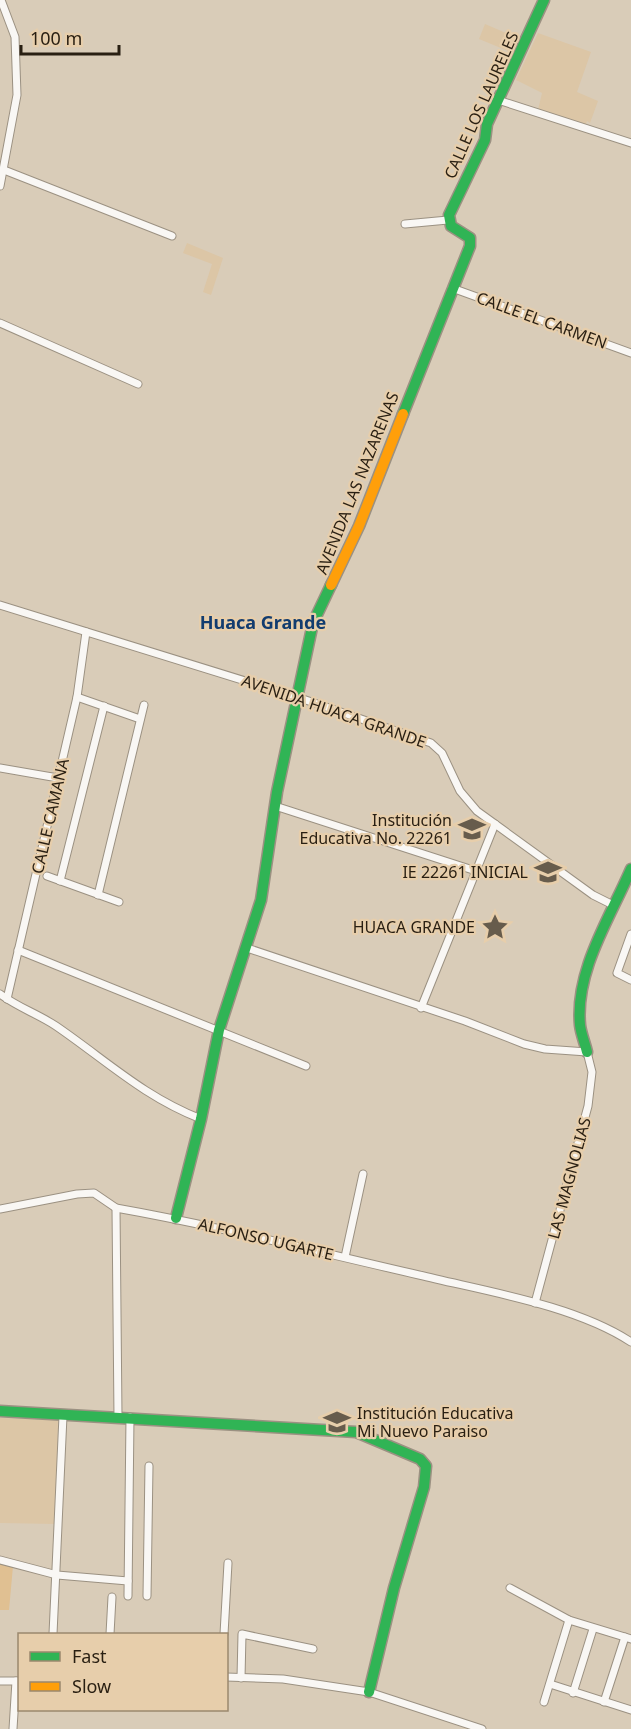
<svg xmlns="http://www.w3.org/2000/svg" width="631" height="1729" viewBox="0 0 631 1729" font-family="'Noto Sans',sans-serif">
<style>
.built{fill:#dcc6a6}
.green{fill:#e0c092}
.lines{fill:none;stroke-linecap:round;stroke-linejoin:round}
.street-casing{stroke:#9b9182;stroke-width:9}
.fast-casing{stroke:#9b9182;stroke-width:13}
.slow-casing{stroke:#9b9182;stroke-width:13}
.street{stroke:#f9f7f4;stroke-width:7}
.fast{stroke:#30b455;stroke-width:10}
.slow{stroke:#ff9f0a;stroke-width:10}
.labels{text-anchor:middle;stroke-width:4.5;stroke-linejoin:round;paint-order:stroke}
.street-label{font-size:16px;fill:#291f12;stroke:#e7ceab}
.poi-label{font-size:16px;fill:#291f12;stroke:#e7ceab;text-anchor:end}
.neighbourhood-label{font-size:18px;font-weight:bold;fill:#123c6f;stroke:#e7ceab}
</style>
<rect width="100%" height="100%" fill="#d9ccb8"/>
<g class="built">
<path d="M485 24 506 33 511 38 510 46 520 50 518 55 479 39Z"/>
<path d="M538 33 591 52 577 92 598 101 590 123 587 121 585 127 538 110 542 93 516 80Z"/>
<path d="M187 243 223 258 211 295 203 292 212 264 183 253Z"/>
<path d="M0 1418 58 1420 56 1524 0 1523Z"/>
</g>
<path class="green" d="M0 1563 13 1566 9 1610H0Z"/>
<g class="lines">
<defs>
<g id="street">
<path d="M498 100 631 143"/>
<path d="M4 170 172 236"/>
<path d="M0 186 17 95 15 37 1 0"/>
<path d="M405 224 448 220"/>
<path d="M452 288 631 353"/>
<path d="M0 323 138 384"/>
<path d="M0 605 297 697 431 743 442 753 460 791 477 811 593 895 613 905"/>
<path d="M77 697 140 719"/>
<path d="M0 768 58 778"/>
<path d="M275 806 476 871"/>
<path d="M47 876 119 902"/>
<path d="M60 881 104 706"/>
<path d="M98 895 144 705"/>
<path d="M631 934 617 973 631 980"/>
<path d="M247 948 465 1021 524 1044 545 1049 587 1052 592 1072 588 1106 535 1303"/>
<path d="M18 950 306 1066"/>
<path d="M0 994C17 1007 38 1014 56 1026 107 1061 143 1096 201 1119"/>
<path d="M7 999 77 697 86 632"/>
<path d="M421 1008 495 824"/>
<path d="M116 1208 118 1417"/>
<path d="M0 1209 77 1194 94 1193 116 1208C218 1226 318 1252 419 1275 484 1291 575 1305 631 1342"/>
<path d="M345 1257 363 1174"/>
<path d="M0 1560 57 1575 128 1581"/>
<path d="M510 1588 569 1620 631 1639"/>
<path d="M128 1596 130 1417"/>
<path d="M147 1596 149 1466"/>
<path d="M53 1634 63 1416"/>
<path d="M110 1634 112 1597"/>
<path d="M224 1634 228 1563"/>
<path d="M226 1677 283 1679 369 1692 482 1729"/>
<path d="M241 1678 242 1634 313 1649"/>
<path d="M0 1681H18"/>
<path d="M550 1684 631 1710"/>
<path d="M573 1693 593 1629"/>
<path d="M544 1702 569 1620"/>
<path d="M604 1702 625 1637"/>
<path d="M13 1729 16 1681"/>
</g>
<g id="fast">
<path d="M403 414 470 246V238L451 226 449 215 485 140 487 124 544 0"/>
<path d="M587 1052C585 1043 581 1034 580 1025 575 970 610 918 631 869"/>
<path d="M176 1218 201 1119 219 1030 261 900 277 792 313 623 331 585"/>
<path d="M0 1411 356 1432 420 1459 426 1466 424 1487 394 1588 369 1692"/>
</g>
<path id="slow" d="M331 585 359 526 403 414"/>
</defs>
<use href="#street" class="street-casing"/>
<use href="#fast" class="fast-casing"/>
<use href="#slow" class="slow-casing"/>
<use href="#street" class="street"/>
<use href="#fast" class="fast"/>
<use href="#slow" class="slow"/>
</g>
<defs>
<symbol id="school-bare" viewBox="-9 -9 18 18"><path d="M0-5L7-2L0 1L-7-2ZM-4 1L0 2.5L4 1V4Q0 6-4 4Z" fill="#675c4c" stroke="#e7ceab" stroke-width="2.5" paint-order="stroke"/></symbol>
<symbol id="sight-bare" viewBox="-9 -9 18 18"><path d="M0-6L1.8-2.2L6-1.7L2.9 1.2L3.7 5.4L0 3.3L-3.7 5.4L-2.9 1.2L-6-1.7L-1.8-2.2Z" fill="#675c4c" stroke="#e7ceab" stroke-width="2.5" paint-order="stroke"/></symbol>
</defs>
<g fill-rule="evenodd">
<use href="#school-bare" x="453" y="810" width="38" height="38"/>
<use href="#school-bare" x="529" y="853" width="38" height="38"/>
<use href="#sight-bare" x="476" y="908" width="38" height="38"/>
<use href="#school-bare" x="318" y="1403" width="38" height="38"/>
</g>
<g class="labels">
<g class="street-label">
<text transform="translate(481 105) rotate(-66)" y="6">CALLE LOS LAURELES</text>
<text transform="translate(542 320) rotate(20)" y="6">CALLE EL CARMEN</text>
<text transform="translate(357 483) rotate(-68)" y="6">AVENIDA LAS NAZARENAS</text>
<text transform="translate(334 711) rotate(19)" y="6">AVENIDA HUACA GRANDE</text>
<text transform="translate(50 816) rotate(-77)" y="6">CALLE CAMANA</text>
<text transform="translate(569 1178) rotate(-75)" y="6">LAS MAGNOLIAS</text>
<text transform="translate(266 1239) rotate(13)" y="6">ALFONSO UGARTE</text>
</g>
<g class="poi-label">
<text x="452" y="826">Institución<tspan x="452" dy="18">Educativa No. 22261</tspan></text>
<text x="528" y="878">IE 22261 INICIAL</text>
<text x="475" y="933">HUACA GRANDE</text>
<text x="357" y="1419" text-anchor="start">Institución Educativa<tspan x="357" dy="18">Mi Nuevo Paraiso</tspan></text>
</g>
<g class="neighbourhood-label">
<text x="263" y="629">Huaca Grande</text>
</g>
</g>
<rect x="18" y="1633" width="210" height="78" fill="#e7ceab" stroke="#9b886e" stroke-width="1.5"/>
<rect x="30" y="1652" width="30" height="9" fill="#30b455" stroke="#9b886e" stroke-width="1.5"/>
<text x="72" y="1663" font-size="18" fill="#291f12">Fast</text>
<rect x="30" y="1682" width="30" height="9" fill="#ff9f0a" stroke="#9b886e" stroke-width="1.5"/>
<text x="72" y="1693" font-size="18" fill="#291f12">Slow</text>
<path d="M21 45v9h98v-9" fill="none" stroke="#291f12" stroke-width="3"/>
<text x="30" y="45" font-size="18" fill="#291f12" stroke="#e7ceab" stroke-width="4.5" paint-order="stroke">100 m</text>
</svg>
